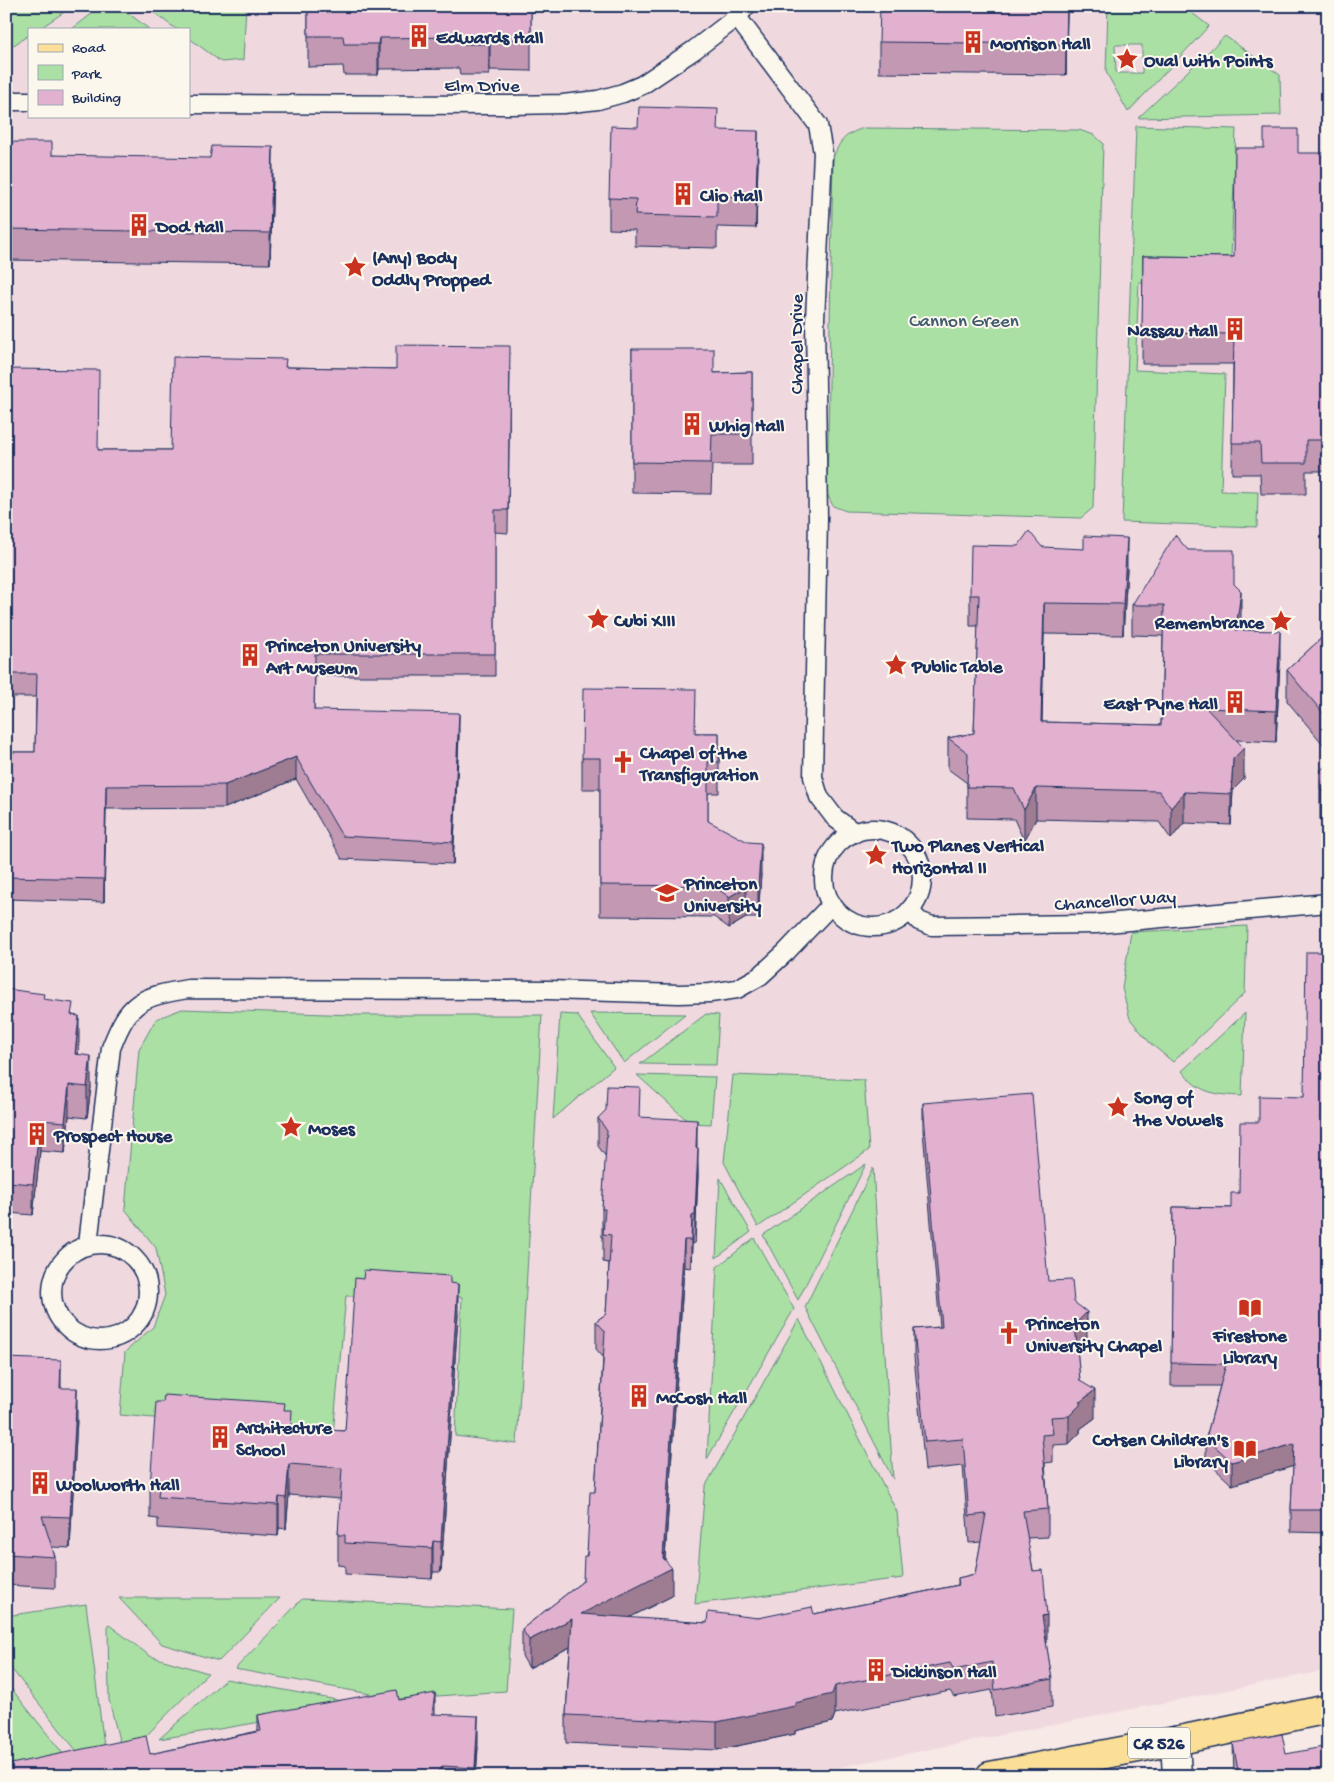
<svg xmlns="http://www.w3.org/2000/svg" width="1334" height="1782" viewBox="0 0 1334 1782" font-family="'Gochi Hand',sans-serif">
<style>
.built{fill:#f0d8df;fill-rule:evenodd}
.green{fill:#aae0a3;stroke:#628880;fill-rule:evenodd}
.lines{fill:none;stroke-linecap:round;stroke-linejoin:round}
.lane-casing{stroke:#1b2f5e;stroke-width:21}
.street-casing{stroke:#1b2f5e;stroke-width:31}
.primary-casing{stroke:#1b2f5e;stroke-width:31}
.lane{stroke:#fbf7ec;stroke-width:18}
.street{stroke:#fbf7ec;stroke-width:28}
.primary{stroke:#fbdf96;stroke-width:28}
.wall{fill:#c298b3;stroke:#1b2f5e}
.shaded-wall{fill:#9e7c92;stroke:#1b2f5e}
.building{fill:#e2b1d0;stroke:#1b2f5e}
.labels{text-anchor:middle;stroke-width:4;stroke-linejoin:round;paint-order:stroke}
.shield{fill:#fbf7ec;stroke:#5e6b89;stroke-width:1}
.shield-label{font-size:18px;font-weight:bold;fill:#1b2f5e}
.poi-label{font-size:19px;font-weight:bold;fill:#1b2f5e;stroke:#fbf7ec;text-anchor:start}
.street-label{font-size:19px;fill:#1b2f5e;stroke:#fbf7ec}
.park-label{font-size:19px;fill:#3f5b6f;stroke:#fbf7ec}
</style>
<rect width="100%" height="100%" fill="#f6e9e6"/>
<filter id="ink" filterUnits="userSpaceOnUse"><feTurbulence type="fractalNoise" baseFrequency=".02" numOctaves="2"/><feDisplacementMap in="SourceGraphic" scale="10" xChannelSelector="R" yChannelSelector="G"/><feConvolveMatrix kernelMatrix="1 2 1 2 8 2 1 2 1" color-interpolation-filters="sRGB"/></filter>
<g filter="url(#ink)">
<path class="built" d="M6 6H1328V1670L795 1776H6ZM29 29H189V116H29Z"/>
<g class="green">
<path d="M6 6H73L39 29H29V35L6 50Z"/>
<path d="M102 6H119L149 29H72Z"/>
<path d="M145 6H246L243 60 221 62 189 38V29H176Z"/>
<path d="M1108 6H1183L1209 26 1128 112 1106 72ZM1115 45H1142V73H1116Z"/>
<path d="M1225 36 1280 75 1281 115 1138 118Z"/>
<path d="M1136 126 1236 129 1230 285 1139 282 1135 370 1225 374 1221 491 1258 492 1257 527 1122 522Z"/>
<path d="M864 128 1079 130 1094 135 1103 143 1093 508 1081 518 846 511 833 506 827 494 833 158C840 140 845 134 864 128Z"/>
<path d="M1247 926 1245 993 1173 1062 1150 1043 1130 1019 1122 988 1131 932Z"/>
<path d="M182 1009 355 1015H542L517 1444 455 1436 462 1297 346 1296 333 1434 120 1415 125 1352 153 1327 165 1295 156 1248 125 1209 139 1049 156 1019Z"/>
<path d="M590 1013 685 1014 624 1063Z"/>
<path d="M1245 1013 1242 1096C1216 1095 1198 1093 1182 1071Z"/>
<path d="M560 1014 577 1015 614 1067 553 1119Z"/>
<path d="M706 1014 719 1015 716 1065 640 1064Z"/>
<path d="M637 1075 715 1077 711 1124 690 1123Z"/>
<path d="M733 1075 864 1080 869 1150 758 1227 724 1162Z"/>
<path d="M866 1164 798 1300 763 1235Z"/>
<path d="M873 1168 893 1479 805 1307Z"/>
<path d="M720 1178 751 1232 716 1258Z"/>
<path d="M754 1238 794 1309 707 1459 717 1267Z"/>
<path d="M799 1319 897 1512 903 1578 695 1604 705 1487Z"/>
<path d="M119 1598H280L219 1661 162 1644Z"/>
<path d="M302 1599 512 1609 506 1691 397 1699 235 1669Z"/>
<path d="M86 1604 105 1754 83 1759 6 1662V1616Z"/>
<path d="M108 1624 150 1656 208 1673 135 1747 122 1752 109 1700Z"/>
<path d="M226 1679 363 1705 159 1739Z"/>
<path d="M6 1682 65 1756 6 1768Z"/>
</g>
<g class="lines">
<defs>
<g id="lane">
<path d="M737 17 818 125 823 153 815 319 818 518 813 777 819 797 835 818 855 833"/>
<path d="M6 101H29"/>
<path d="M189 104 510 105 563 104 598 100 623 93 642 85 694 50 737 17 746 6"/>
<circle cx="873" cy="878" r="49"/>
<path d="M910 911 919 921 932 926 1096 924 1328 903"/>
<circle cx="100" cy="1292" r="48"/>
<path d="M88 1244 111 1048C129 1001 140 997 188 989L548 990 679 994 710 993 737 989 760 976 786 952 832 904"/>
</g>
<path id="street" d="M1175 1741 1177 1776"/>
<path id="primary" d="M990 1776 1175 1741 1328 1709"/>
</defs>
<use href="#lane" class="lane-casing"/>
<use href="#street" class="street-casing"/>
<use href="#primary" class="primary-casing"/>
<use href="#lane" class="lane"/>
<use href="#street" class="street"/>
<use href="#primary" class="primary"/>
</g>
<g class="wall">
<path d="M308 6H531V71L490 70 489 75H460L459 68 379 69 378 75H344L343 66 308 67Z"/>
<path d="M1067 6 1066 75 879 73V42Z"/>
<path d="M718 130 758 162 756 228 717 227V248L635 246V230L609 229V198Z"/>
<path d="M6 142 52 155 273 178 270 264 6 260Z"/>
<path d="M1298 153 1326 264H1328V366L1326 471H1306V494H1261L1260 474H1232L1233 364H1142L1143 256 1234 257Z"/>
<path d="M632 349 714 373 752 372V465H712L711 494 632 493Z"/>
<path d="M286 367 396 369H510L508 533 495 532V676H315L314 710 459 735 453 864 342 859 296 779 225 808 106 809 104 902 6 899V752H35L36 697H6V369L98 450H171Z"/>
<path d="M1042 547 1127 569 1123 635 1044 634 1042 722 1161 725 1163 636 1132 635V605L1188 550 1234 584 1241 621 1240 630 1280 662 1276 742 1237 740 1244 779 1233 790 1231 825 1184 823 1171 839 1159 822 1036 819 1024 841 1014 819 967 818V783L948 769V738L974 733 978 626H970V595Z"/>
<path d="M1328 558V613L1324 610V560Z"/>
<path d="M1328 632V750L1287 701V670Z"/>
<path d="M695 733H719V793H708V821L761 874 758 918H746L729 928 714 917 600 916V789H582V758Z"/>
<path d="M1328 763V829L1320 819V771Z"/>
<path d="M1328 952V1533L1291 1532V1510L1293 1466 1232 1485 1206 1460V1438L1220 1386H1171L1173 1207 1231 1208 1239 1193 1259 1122 1304 1097Z"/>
<path d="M6 989 44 999 73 1015 79 1047 78 1055 91 1087 87 1118 69 1116 65 1153 40 1151 33 1215 8 1213 6 1229Z"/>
<path d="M923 1103 1048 1281 1074 1302 1087 1340 1077 1350 1080 1381 1095 1418 1080 1429V1433L1069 1444 1053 1445V1462L1045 1463 1048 1509V1537L1027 1538 1047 1643H1046L1052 1679V1707L995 1717 992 1690 954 1697 950 1691 835 1714 832 1722 795 1731V1734L717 1750 566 1743V1715L570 1647 529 1668 522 1656V1629L583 1581 595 1492 603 1357 596 1349V1321L606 1314 609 1263 603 1262V1237H602V1209L606 1157 598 1146V1118L640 1117 697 1148 698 1176 695 1243 692 1244 691 1268 684 1267 665 1560 672 1596 628 1618 707 1623 758 1618 814 1614 958 1585V1578L975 1574 981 1542 969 1543 963 1466 925 1470 914 1357V1329L940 1327 923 1131Z"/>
<path d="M363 1279 450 1283 458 1315 441 1572H433L432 1579 345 1574V1566L338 1565V1535L341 1499 289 1495 286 1529 279 1528 278 1536 158 1528V1519L150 1518V1487L285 1410 292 1428 345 1431Z"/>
<path d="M6 1327 7 1358 61 1388 77 1419 70 1548 52 1547 55 1557V1588L6 1585Z"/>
<path d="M399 1700 435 1714 478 1747 476 1776H6L150 1754 258 1731V1715Z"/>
<path d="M1233 1743 1286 1754 1328 1776H1234Z"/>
</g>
<g class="shaded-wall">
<path d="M1067 6 1066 75V44Z"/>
<path d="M379 38V69L378 75V44Z"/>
<path d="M490 39V70L489 75V44Z"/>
<path d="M758 131V162L756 228V197Z"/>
<path d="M273 147V178L270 264V233Z"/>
<path d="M1127 538V569L1123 635V604Z"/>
<path d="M1241 591V621L1236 661V630Z"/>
<path d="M1044 603V634L1041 753V722Z"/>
<path d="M1280 631V662L1276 742V711Z"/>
<path d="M459 713V735L453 864V842Z"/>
<path d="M1244 748V779L1233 790 1231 825V794L1233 759Z"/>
<path d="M296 757V779L225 808V785Z"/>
<path d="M106 786V809L104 902V879Z"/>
<path d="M1036 788V819L1024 841V810Z"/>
<path d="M1184 792V823L1171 839V808Z"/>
<path d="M761 843V874L758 918V887Z"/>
<path d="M746 887V918L729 928V897Z"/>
<path d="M79 1016V1047L75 1085V1054Z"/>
<path d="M91 1056V1087L87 1118V1087Z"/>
<path d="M69 1085V1116L65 1153V1122Z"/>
<path d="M40 1120V1151L33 1215V1184Z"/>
<path d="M697 1120V1148H696Z"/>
<path d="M698 1148V1176L695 1243V1215Z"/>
<path d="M8 1182V1213L6 1229V1198Z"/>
<path d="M692 1216V1244L691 1268V1240Z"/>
<path d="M684 1240V1267L664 1572 672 1568V1596L581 1642V1614L663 1558Z"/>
<path d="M458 1284V1315L441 1572V1542Z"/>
<path d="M1087 1312V1340L1075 1352V1324Z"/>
<path d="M7 1326V1357L6 1372V1341Z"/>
<path d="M61 1360V1391L60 1388Z"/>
<path d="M77 1388V1419L70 1548V1517Z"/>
<path d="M1095 1390V1418L1080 1429V1433L1069 1444V1416L1080 1402Z"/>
<path d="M1294 1444V1466L1232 1485V1462Z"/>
<path d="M289 1464V1495L286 1529V1498Z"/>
<path d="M279 1497V1528L278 1536V1505Z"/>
<path d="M433 1541V1572L432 1579V1548Z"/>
<path d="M1047 1615V1643L1042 1644V1616Z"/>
<path d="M572 1619V1646L529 1668V1640Z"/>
<path d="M835 1686V1714L832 1722 795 1731V1734L717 1750V1722L795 1703Z"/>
<path d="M435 1693V1723L432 1714Z"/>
<path d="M478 1716V1747L476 1776H475Z"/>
<path d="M443 1766V1776H433Z"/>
</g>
<g class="building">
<path d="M308 6H531V40L490 39 489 44H460L459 37 379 38 378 44H344L343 36H308Z"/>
<path d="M880 6H1067L1066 44 879 42Z"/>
<path d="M639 107 718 109 717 130 758 131 756 197 717 196V217L635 215 636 199 609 198 611 126 638 127Z"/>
<path d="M1264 129H1298V153H1327L1326 264H1328V335L1326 440H1306V463H1261L1260 443H1232L1234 334 1142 333 1143 256 1234 257 1235 148H1264Z"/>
<path d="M6 142H52V155L210 158 212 146 273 147 270 233 6 229Z"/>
<path d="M396 345 510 346 508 510H495V654H315L314 710 459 713 453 842 342 836 296 757 225 785 106 786 104 879 6 877V752H35L37 674H6V369L99 370 98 450H171L173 357 286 359 285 367 396 369Z"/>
<path d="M632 349H714V373L752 372V434H712L711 463 632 462Z"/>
<path d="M1029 531 1042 547 1084 549V536L1127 538 1123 604 1044 603 1041 722 1161 725 1164 605H1132L1175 535 1188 550H1234V584L1241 591 1236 630 1280 631 1276 711 1206 708 1244 748 1233 759 1231 794 1184 792 1171 808 1159 791 1036 788 1024 810 1014 788 967 787 968 753 948 738 974 733 979 595H970L971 545 1018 546Z"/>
<path d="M1328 558V582L1324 579V560Z"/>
<path d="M1328 632V719L1287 670Z"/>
<path d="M583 688 696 689 695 733H719V762H708V821L748 842 761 843 758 887H746L729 897 714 886 600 885V758H582Z"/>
<path d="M1328 763V798L1320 788V771Z"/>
<path d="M1306 952H1328V1510H1291L1294 1444 1232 1462 1206 1438 1226 1364 1171 1363 1173 1207 1231 1208V1193H1239L1240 1122H1259V1096L1304 1097Z"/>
<path d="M6 989 44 994 43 999 73 1003 71 1015 79 1016 75 1054 91 1056 87 1087 69 1085 65 1122 40 1120 33 1184 8 1182 6 1198Z"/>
<path d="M607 1086 640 1087 639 1117 697 1120 696 1148H698L695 1215 692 1216 691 1240H684L663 1558 672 1568 581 1614 707 1623 708 1612 758 1618 812 1607 814 1614 959 1585 958 1578 975 1574 986 1514 969 1516 963 1439 925 1442 914 1329 942 1327 923 1103 1032 1094 1048 1281 1072 1280 1074 1302 1087 1312 1075 1324 1080 1381 1095 1390 1080 1402V1405L1069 1416 1051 1417 1053 1434 1042 1435 1048 1509 1023 1511 1033 1571 1043 1570 1047 1615 1042 1616 1052 1679 995 1690 992 1662 954 1670 950 1663 835 1686 832 1694 795 1703V1706L717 1722 566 1715 572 1619 529 1640 522 1629 583 1581 584 1556H587L590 1492H595L605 1331 596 1321 606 1314 611 1235 603 1234 605 1209H602L607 1131 598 1118 606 1110Z"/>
<path d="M364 1270 450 1276V1283L458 1284 441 1542 433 1541 432 1548 345 1543V1535H338L342 1468 289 1464 286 1498 279 1497 278 1505 158 1497 159 1488 150 1487 156 1402H163L164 1395 285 1403 284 1410H292L291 1428 345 1431 355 1278 363 1279Z"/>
<path d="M6 1358 61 1360 60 1388H77L70 1517 42 1516 55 1557 6 1554Z"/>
<path d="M397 1690 399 1700 435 1693 432 1714 478 1716 475 1768 443 1766 433 1776H423L417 1772 400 1776H6V1765L146 1736 150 1754 261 1731 258 1715Z"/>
<path d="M1282 1734 1286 1754 1328 1746V1776H1239L1233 1743Z"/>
</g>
</g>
<defs>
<symbol id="building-bare" viewBox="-9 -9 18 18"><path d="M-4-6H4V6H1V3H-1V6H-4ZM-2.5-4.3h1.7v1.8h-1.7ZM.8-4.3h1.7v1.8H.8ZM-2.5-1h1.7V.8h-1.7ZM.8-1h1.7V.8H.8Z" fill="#c8321e" stroke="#fbf7ec" stroke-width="2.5" paint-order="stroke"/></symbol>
<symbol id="sight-bare" viewBox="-9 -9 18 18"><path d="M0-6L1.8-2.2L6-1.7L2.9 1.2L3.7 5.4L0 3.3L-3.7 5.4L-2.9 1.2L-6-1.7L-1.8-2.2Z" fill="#c8321e" stroke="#fbf7ec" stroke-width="2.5" paint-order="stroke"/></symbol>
<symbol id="church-bare" viewBox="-9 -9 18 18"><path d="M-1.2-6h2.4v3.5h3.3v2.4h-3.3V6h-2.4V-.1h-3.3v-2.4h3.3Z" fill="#c8321e" stroke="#fbf7ec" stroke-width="2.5" paint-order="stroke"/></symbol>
<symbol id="university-bare" viewBox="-9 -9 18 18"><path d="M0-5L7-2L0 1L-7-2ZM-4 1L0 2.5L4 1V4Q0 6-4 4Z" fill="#c8321e" stroke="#fbf7ec" stroke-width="2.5" paint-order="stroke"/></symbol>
<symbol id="library-bare" viewBox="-9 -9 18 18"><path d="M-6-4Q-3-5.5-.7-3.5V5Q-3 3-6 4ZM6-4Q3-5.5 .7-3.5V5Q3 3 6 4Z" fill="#c8321e" stroke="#fbf7ec" stroke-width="2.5" paint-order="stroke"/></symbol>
</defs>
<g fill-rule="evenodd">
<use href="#building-bare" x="403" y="20" width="32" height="32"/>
<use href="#building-bare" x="957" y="26" width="32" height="32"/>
<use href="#sight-bare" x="1111" y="43" width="32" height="32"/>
<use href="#building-bare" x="667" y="178" width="32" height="32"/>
<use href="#building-bare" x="123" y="209" width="32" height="32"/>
<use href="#sight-bare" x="339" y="251" width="32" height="32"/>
<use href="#building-bare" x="1219" y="313" width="32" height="32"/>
<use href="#building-bare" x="676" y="408" width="32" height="32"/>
<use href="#sight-bare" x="582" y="603" width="32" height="32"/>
<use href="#sight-bare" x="1265" y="605" width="32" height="32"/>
<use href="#building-bare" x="234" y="639" width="32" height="32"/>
<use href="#sight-bare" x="880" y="649" width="32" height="32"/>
<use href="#building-bare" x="1219" y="686" width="32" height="32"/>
<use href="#church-bare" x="607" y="746" width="32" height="32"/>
<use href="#sight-bare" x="860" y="839" width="32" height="32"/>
<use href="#university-bare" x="651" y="877" width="32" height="32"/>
<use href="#sight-bare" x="1102" y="1091" width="32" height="32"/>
<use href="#sight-bare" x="275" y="1111" width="32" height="32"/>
<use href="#building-bare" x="21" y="1118" width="32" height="32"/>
<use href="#library-bare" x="1234" y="1292" width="32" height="32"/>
<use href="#church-bare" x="993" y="1317" width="32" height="32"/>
<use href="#building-bare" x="623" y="1380" width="32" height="32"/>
<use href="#building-bare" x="204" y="1421" width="32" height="32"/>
<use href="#library-bare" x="1229" y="1433" width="32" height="32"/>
<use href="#building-bare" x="24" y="1467" width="32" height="32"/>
<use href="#building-bare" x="860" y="1654" width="32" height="32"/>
</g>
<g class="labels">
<rect class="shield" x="1128" y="1727.5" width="62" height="31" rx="4"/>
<g class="shield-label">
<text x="1159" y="1749">CR 526</text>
</g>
<g class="poi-label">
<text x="436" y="43">Edwards Hall</text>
<text x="990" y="49">Morrison Hall</text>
<text x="1144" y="66">Oval with Points</text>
<text x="700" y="201">Clio Hall</text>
<text x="156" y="232">Dod Hall</text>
<text x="372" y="263">(Any) Body<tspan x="372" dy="22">Oddly Propped</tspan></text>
<text x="1218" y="336" text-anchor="end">Nassau Hall</text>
<text x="709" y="431">Whig Hall</text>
<text x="614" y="626">Cubi XIII</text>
<text x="1264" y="628" text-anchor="end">Remembrance</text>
<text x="266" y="651">Princeton University<tspan x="266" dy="22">Art Museum</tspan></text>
<text x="912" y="672">Public Table</text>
<text x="1218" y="709" text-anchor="end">East Pyne Hall</text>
<text x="640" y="758">Chapel of the<tspan x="640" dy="22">Transfiguration</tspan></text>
<text x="892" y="851">Two Planes Vertical<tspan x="892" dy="22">Horizontal II</tspan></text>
<text x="684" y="889">Princeton<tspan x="684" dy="22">University</tspan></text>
<text x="1134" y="1103">Song of<tspan x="1134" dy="22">the Vowels</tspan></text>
<text x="308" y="1134">Moses</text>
<text x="54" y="1141">Prospect House</text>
<text x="1026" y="1329">Princeton<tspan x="1026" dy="22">University Chapel</tspan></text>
<text x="1250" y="1341" text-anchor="middle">Firestone<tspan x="1250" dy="22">Library</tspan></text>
<text x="656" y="1403">McCosh Hall</text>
<text x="236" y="1433">Architecture<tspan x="236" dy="22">School</tspan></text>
<text x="1228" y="1445" text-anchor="end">Cotsen Children's<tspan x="1228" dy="22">Library</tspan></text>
<text x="56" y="1490">Woolworth Hall</text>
<text x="892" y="1677">Dickinson Hall</text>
</g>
<g class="street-label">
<text x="482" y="91">Elm Drive</text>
<text transform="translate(795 344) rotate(-90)" y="7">Chapel Drive</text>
<text transform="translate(1115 899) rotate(-4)" y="7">Chancellor Way</text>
</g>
<g class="park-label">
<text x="964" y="326">Cannon Green</text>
</g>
</g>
<rect width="1334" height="1782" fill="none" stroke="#fbf7ec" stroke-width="25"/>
<rect x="12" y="12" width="1309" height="1757" fill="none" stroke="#1b2f5e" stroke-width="2" filter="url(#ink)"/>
<rect x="28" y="28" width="162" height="90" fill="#fbf7ec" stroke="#a1a7b3"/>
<rect x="38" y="44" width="25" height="8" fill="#fbdf96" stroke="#a1a7b3"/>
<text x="72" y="52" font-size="15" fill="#1b2f5e">Road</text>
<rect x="38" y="65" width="25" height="15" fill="#aae0a3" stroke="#a1a7b3"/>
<text x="72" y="78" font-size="15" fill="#1b2f5e">Park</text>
<rect x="38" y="90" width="25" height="15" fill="#e2b1d0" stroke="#a1a7b3"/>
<text x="72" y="102" font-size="15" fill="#1b2f5e">Building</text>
</svg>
